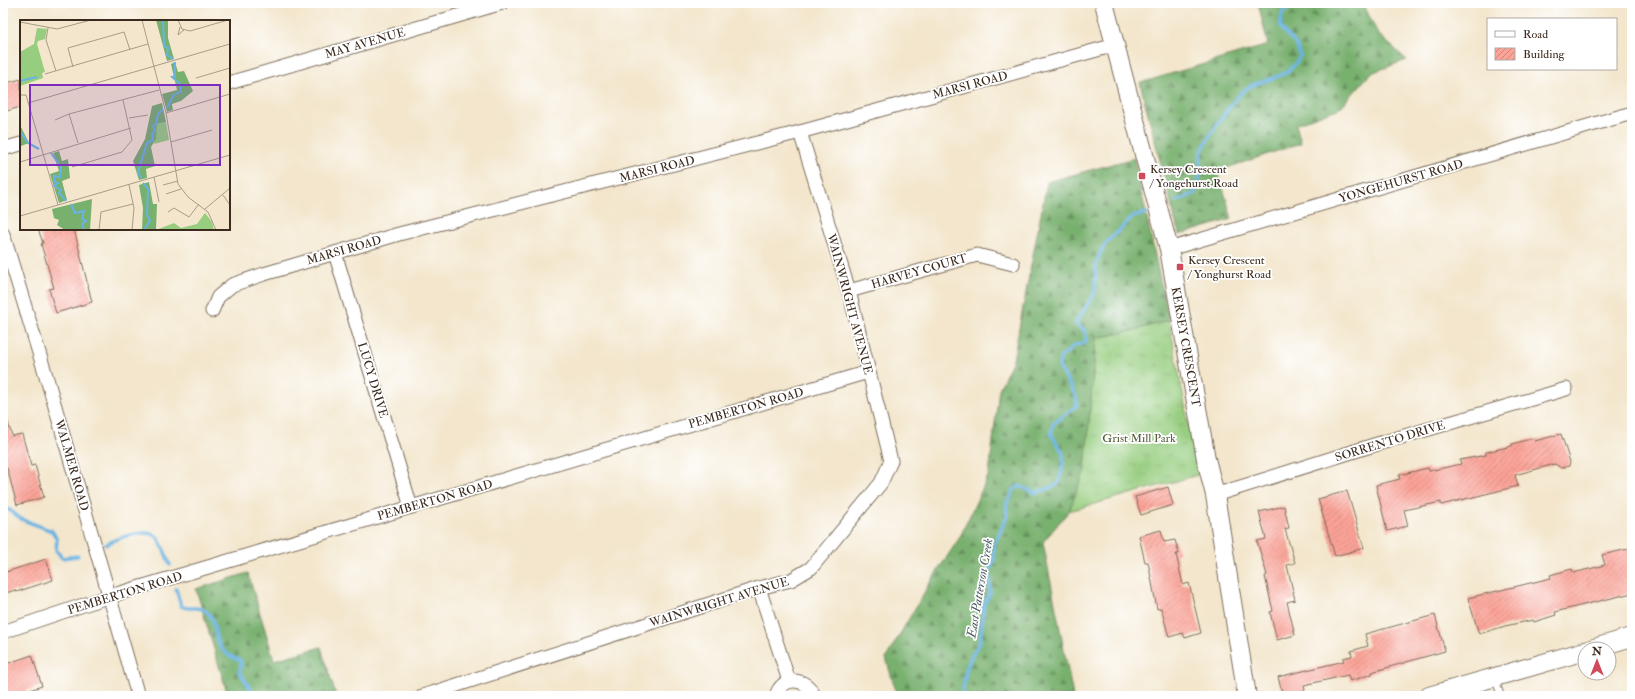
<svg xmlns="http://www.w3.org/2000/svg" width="1635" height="699" viewBox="0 0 1635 699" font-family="'IM FELL Double Pica',serif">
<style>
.grass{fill:url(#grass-tufts);stroke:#687c4e}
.forest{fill:url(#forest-firs);stroke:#5a6d46}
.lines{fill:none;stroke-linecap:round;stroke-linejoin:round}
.stream{stroke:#69b3e2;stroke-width:3.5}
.building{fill:url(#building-hatch)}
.lane-casing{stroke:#7b6c5b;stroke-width:8}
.street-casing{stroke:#7b6c5b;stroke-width:15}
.secondary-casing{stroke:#7b6c5b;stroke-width:20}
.lane{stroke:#fff;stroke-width:6}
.street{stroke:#fff;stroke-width:13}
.secondary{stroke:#fff;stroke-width:18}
.poi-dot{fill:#d1495b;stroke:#fff;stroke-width:1.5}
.labels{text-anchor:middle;stroke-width:3.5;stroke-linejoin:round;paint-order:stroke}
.street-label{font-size:12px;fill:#3b2a1e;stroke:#fff}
.poi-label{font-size:12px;fill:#3b2a1e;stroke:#fff;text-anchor:start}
.park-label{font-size:12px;fill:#565b3b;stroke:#fff}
.water-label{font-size:13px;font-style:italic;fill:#4b5a63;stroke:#fff}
.inset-river{fill:none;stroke:#69b3e2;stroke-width:2}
.inset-road{fill:none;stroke:#a99b86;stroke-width:1}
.view{fill:#7b2cbf;fill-opacity:0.15;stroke:#7b2cbf;stroke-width:2}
.inset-edge{fill:none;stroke:#3b2a1e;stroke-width:2}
</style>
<defs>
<pattern id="grass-tufts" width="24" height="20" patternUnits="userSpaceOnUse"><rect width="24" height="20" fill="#96cd7f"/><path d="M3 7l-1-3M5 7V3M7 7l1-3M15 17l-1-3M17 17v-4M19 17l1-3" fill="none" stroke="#82b06d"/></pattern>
<pattern id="forest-firs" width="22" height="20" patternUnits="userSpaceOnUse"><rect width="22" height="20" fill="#78b06e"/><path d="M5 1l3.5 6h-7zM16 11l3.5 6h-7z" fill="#648f5a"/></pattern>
<pattern id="building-hatch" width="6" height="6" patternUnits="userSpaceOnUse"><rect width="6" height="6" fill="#fca397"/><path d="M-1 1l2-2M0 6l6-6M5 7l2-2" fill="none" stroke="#cd857b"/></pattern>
</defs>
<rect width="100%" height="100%" fill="#fff"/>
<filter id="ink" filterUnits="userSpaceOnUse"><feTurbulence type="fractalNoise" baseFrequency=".025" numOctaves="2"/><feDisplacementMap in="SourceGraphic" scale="8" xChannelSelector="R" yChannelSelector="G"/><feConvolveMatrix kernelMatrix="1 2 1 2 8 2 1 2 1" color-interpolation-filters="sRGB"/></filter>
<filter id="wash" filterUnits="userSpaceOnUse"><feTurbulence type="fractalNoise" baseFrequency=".012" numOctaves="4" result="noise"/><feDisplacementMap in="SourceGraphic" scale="16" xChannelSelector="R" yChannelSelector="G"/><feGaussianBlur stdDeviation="0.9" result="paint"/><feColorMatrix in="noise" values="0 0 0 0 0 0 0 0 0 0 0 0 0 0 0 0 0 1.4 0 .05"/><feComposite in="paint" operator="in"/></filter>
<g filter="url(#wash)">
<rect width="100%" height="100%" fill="#f3e6cc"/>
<path class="grass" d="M1169 320 1198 475 1069 511 1085 469 1096 338 1132 331Z"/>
<g class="forest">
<path d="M1258 3H1363L1378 34 1407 60 1371 73 1340 108 1296 124 1301 143 1218 171 1232 219 1179 235 1140 83 1268 45Z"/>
<path d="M1134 158 1169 320 1132 331 1096 338 1085 469 1069 511 1043 542 1073 696H897L886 658 931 581 960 537 989 474 999 389 1013 360 1047 182Z"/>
<path d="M248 573 274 660 321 647 336 696H228L196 589Z"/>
</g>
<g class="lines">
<g class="stream">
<path d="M1177 201 1194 194C1196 189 1198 185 1199 180 1201 172 1199 163 1201 155 1203 143 1236 95 1247 88 1268 76 1286 82 1300 56 1299 53 1298 50 1297 47 1288 30 1274 34 1284 10L1294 5V3"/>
<path d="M3 507 11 511 21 519 52 531 57 539 56 550 62 558 78 556"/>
<path d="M106 545C115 538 146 528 156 536 161 540 167 558 170 565"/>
<path d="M176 589 181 606C190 611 201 604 209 614 214 619 214 625 215 631 217 647 225 656 240 660L241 667 239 671 255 696"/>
<path d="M962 696 966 670 970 659 980 642 984 605 990 593 989 572 994 561V545L1007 516 1006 505 1014 490 1019 486 1036 493C1044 489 1052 489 1059 483L1063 463V453L1051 434 1053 424 1077 405 1076 396 1059 367 1060 358 1075 345 1082 344 1086 341 1085 331 1077 325 1076 322 1095 293 1096 264 1100 253 1106 243 1133 217 1147 213"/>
</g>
</g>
<g id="blocks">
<g class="building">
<path d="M21 79V107L3 112V84Z"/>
<path d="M38 229H74L92 302 56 313 49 289 54 288 41 244 43 243Z"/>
<path d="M3 416H6L12 436 22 434 31 466 35 465 44 497 17 505 7 468 3 469Z"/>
<path d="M1561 434 1570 462 1569 466 1561 468 1555 464 1515 475 1518 486 1441 505V502L1404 510 1408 526 1387 531 1376 485 1400 479 1399 475 1428 468 1429 471 1461 464 1460 460 1486 455V452L1512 446V444L1534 438 1535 441Z"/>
<path d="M1168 487 1173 505 1141 515 1135 497Z"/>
<path d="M1347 491 1364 548 1335 556 1318 499Z"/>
<path d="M1284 506 1289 528 1285 529 1295 563 1287 565 1295 600 1287 602 1295 635 1277 640 1270 612 1273 611 1265 576 1267 575 1257 541 1266 539 1259 512Z"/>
<path d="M1161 530 1164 542 1175 540 1179 554H1176L1183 585 1189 583 1201 633 1185 638 1183 633 1169 637 1161 608 1157 609 1148 562H1145L1139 536Z"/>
<path d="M1632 548V593L1555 612 1556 615 1534 622 1533 620 1505 626 1479 634 1468 598 1551 578 1550 575 1572 569 1573 573 1605 565 1602 555Z"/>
<path d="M46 559 53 580 16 592 15 590 3 594V573Z"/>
<path d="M1435 615 1445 651 1372 672V674L1350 681 1348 675 1304 685 1305 690 1283 696 1278 677 1344 661 1343 658 1352 656 1351 651 1368 646 1365 634Z"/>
<path d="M32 655 42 686 11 696H3V665Z"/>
</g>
</g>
</g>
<g filter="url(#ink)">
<use href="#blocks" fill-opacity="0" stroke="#7b6c5b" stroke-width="1"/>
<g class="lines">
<defs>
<path id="lane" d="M1495 679 1501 696"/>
<g id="street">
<path d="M229 83 502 3"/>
<path d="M3 149 21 144"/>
<path d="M3 234 50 389 138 696"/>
<path d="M1169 249 1632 113"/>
<path d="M335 253 411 507"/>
<path d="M849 291 977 255 1013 264"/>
<path d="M212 311 218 297 232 285 264 274 399 234 800 132 1115 45"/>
<path d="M1215 495 1374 445 1566 389"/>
<path d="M759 588 789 681"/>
<path d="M3 632 110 596 868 372"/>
<path d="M423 696 759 588 791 580 811 568 881 483 891 461 849 291 800 132"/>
<path d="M776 696C782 675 807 677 814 696"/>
</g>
<g id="secondary">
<path d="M1104 3 1169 249 1206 459 1215 495 1247 696"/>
<path d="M1591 649 1632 637"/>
<path d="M1429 696 1585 651"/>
</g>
</defs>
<use href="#lane" class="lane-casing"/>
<use href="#street" class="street-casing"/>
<use href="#secondary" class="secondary-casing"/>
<use href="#lane" class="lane"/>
<use href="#street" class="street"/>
<use href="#secondary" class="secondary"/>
</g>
</g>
<g class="poi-dot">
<rect x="1138" y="172" width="8" height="8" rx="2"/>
<rect x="1176" y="263" width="8" height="8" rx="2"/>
</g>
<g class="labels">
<g class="street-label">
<text transform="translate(365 43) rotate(-16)" y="4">MAY AVENUE</text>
<text transform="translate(970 85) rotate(-15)" y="4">MARSI ROAD</text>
<text transform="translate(657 169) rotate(-14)" y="4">MARSI ROAD</text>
<text transform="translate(1401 181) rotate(-16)" y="4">YONGEHURST ROAD</text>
<text transform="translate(344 250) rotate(-16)" y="4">MARSI ROAD</text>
<text transform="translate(919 271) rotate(-16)" y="4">HARVEY COURT</text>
<text transform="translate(850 304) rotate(75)" y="4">WAINWRIGHT AVENUE</text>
<text transform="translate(1186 347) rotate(80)" y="4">KERSEY CRESCENT</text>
<text transform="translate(373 380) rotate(73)" y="4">LUCY DRIVE</text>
<text transform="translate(746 408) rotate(-16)" y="4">PEMBERTON ROAD</text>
<text transform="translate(1390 441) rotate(-17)" y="4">SORRENTO DRIVE</text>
<text transform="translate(72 465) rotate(74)" y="4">WALMER ROAD</text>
<text transform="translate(435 500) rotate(-16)" y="4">PEMBERTON ROAD</text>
<text transform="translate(125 593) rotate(-17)" y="4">PEMBERTON ROAD</text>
<text transform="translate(719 602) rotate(-17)" y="4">WAINWRIGHT AVENUE</text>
</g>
<g class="poi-label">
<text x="1150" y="173">Kersey Crescent<tspan x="1150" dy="14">/ Yongehurst Road</tspan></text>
<text x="1188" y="264">Kersey Crescent<tspan x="1188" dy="14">/ Yonghurst Road</tspan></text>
</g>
<g class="park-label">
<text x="1139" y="442">Grist Mill Park</text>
</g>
<g class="water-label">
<text transform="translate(979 588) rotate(-80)" y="5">East Patterson Creek</text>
</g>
</g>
<g transform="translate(20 20)">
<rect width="210" height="210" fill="#f3e6cc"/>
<path d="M17 8 27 9 25 19 18 21 17 24 25 52 22 53 23 58 0 66V32L14 24ZM146 102 149 120 134 124 137 104ZM185 193 192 202 194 210H136L154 203 161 208 177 204Z" fill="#96cd7f"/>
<path d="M136 0H148V18L154 39 147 41ZM155 42 158 52 164 51 173 71 161 81 152 84 153 90 147 92 142 74 157 70 151 44ZM142 83 146 102 137 104 136 119 131 127 135 146 126 149 127 158 119 160 113 141 125 119 132 86ZM0 105 9 123 1 126 0 124ZM39 131 42 141 48 139 50 158 42 161 47 180 39 183 30 154 39 151 33 133ZM129 162 133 184H137L136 210H122L123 188 119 165ZM72 179 70 210H45L37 205 39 200 34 198 32 189Z" fill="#78b06e"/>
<path class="inset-river" d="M143 0 144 26 148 28 147 35 153 39M0 61 17 57M147 88 153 76 161 71 160 64 152 57 155 56V42M0 111 8 123 19 129M31 133 41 147 40 157 34 156 35 162 38 163 34 166 41 170 39 173 46 181M121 158 118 152 127 123 133 120 132 114 135 111 133 106 136 104 138 94 143 89M123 163 128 169 127 195 130 201 124 210M51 184 55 193 64 191 62 199 66 201 62 204 64 210"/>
<path class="inset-road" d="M122 0 146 93 158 164 168 177 188 192 196 210M158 0 162 9 170 11 208 0M0 2 37 9 71 0M160 7 158 15 164 10M28 8 26 20 36 51M53 47 48 28 104 12 110 30M25 54 128 24M176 58 210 48M0 75H6L38 185M8 83 210 24M146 93 210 74M49 94 58 123M109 98 128 95M35 100 49 94 139 70M151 122 192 110M0 142 111 108M52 147 102 132 112 120 103 80M134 157 139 182M109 165 114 188 112 210M143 165 158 161M146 174 161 169M203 175 210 185M185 189 210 168M148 192 154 188 169 197 179 184M0 196 210 135M79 210 81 192 113 184"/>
<path class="view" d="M10 65H200V145H10Z"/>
<rect width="210" height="210" class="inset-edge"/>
</g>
<rect width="1635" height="699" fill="none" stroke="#fff" stroke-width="16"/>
<rect x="1487" y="18" width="130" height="52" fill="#ffffff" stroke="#b1aaa5"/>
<rect x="1495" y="31" width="20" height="6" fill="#ffffff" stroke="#b1aaa5"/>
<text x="1523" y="38" font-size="12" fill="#3b2a1e">Road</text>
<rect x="1495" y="48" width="20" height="12" fill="url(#building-hatch)" stroke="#b1aaa5"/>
<text x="1523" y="58" font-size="12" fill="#3b2a1e">Building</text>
<g transform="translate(1597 661)"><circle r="19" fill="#ffffff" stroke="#b1aaa5"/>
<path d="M0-3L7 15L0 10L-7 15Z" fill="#d1495b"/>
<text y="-6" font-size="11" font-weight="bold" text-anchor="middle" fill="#3b2a1e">N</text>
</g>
</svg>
